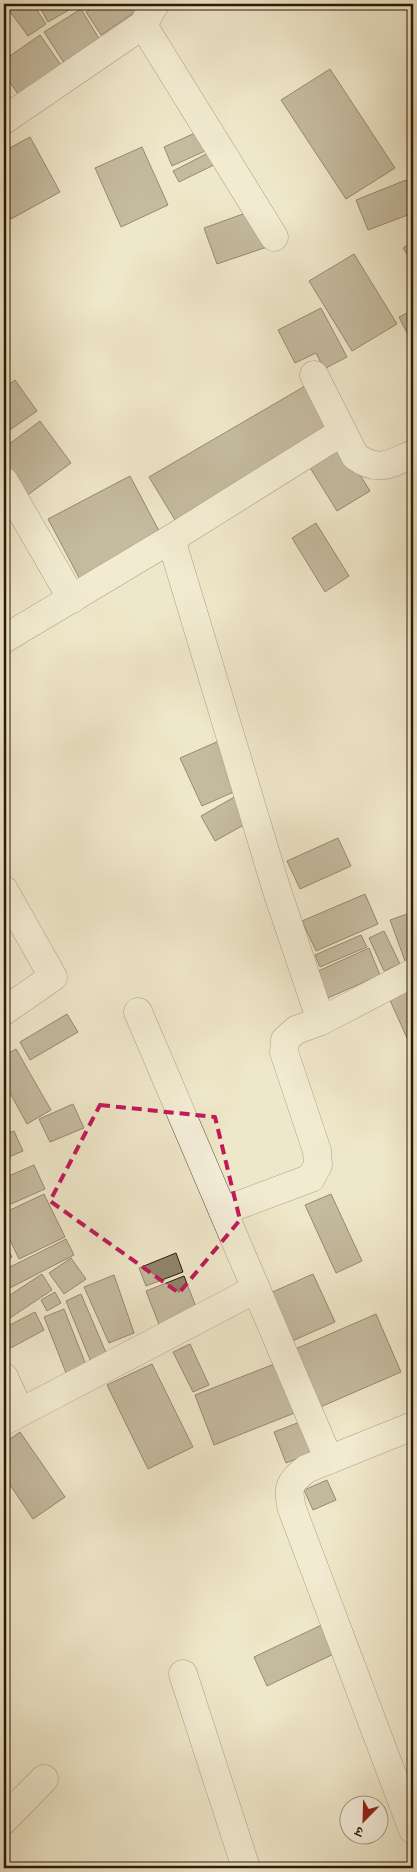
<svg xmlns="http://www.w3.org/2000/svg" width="417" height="1872" viewBox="0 0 417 1872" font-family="'IM FELL French Canon','Noto Serif Devanagari',serif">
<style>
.building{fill:#90846a;stroke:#2a1904}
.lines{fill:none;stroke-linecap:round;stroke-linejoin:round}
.minor-casing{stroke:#5b4c35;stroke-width:29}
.minor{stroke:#f5efdc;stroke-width:28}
.marked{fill:none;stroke:#c2185b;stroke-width:4;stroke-dasharray:10 6;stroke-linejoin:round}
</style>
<rect width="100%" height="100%" fill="#efe7c9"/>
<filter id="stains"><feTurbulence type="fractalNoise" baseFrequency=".004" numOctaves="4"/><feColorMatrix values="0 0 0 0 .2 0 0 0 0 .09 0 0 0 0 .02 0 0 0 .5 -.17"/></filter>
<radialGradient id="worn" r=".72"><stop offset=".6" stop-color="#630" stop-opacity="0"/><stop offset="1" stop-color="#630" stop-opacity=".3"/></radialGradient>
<g class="building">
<path d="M9 4H33L46 24 28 36 6 6Z"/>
<path d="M38 4H72L74 7 48 22Z"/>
<path d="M98 4H138L141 8 101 35 86 12Z"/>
<path d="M81 9 100 40 64 63 44 32Z"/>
<path d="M40 35 61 65 18 94 4 74V60Z"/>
<path d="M330 69 395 168 346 199 281 100Z"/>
<path d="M206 128 214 147 172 166 164 147Z"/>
<path d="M30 137 60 192 11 219 4 206V151Z"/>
<path d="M142 147 168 205 121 227 95 168Z"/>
<path d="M212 151 218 163 179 182 173 171Z"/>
<path d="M406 180 413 198V213L368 230 356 200Z"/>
<path d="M254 210 267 247 217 264 204 228Z"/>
<path d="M413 241V263L403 248Z"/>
<path d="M354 254 397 324 352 351 309 281Z"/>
<path d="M321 308 347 357 324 369 316 353 295 363 278 330Z"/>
<path d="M413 310V345L399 317Z"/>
<path d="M15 380 37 411 4 434V388Z"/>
<path d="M312 382 338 425 175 520 149 477Z"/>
<path d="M40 421 71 463 25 497 4 467V448Z"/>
<path d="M342 446 370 491 337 511 309 466Z"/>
<path d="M130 476 166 544 84 587 48 519Z"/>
<path d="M316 523 349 576 325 592 292 538Z"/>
<path d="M235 734 256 782 202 806 180 758Z"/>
<path d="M245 791 260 816 215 841 201 816Z"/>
<path d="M338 838 351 866 300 889 287 861Z"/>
<path d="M365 894 378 924 316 951 302 921Z"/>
<path d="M413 912V967L408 969 390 920Z"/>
<path d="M384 931 400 964 384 971 369 938Z"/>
<path d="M361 935 367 947 320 967 315 955Z"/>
<path d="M369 948 380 975 328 998 316 972Z"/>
<path d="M413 987V1035L407 1038 389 998Z"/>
<path d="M67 1014 78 1032 30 1060 20 1042Z"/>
<path d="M16 1049 51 1110 27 1124 4 1082V1056Z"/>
<path d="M73 1104 84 1128 50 1142 39 1119Z"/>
<path d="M14 1131 23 1151 4 1159V1135Z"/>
<path d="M34 1165 45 1189 4 1207V1178Z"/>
<path d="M44 1194 65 1237 19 1259 4 1227V1213Z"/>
<path d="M331 1194 362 1261 336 1273 305 1205Z"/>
<path d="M66 1239 74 1255 4 1291V1270Z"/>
<path d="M4 1241 12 1257 4 1261Z"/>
<path d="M176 1253 183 1272 146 1286 139 1268Z"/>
<path d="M71 1258 86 1279 64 1294 49 1273Z"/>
<path d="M42 1274 52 1290 4 1322V1299Z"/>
<path d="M313 1274 335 1322 290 1342 268 1294Z"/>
<path d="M114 1275 134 1333 109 1343 84 1287Z"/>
<path d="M184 1276 198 1312 160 1327 146 1291Z"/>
<path d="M55 1292 61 1303 47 1311 41 1300Z"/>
<path d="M81 1294 107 1355 91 1362 66 1301Z"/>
<path d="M64 1309 90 1375 70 1383 44 1317Z"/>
<path d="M35 1312 44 1330 7 1350 4 1343V1328Z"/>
<path d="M376 1314 401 1372 318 1408 293 1350Z"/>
<path d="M190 1344 209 1385 193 1392 173 1352Z"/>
<path d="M277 1363 297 1412 214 1445 195 1395Z"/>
<path d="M152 1364 193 1447 148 1469 107 1385Z"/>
<path d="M300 1422 311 1453 286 1463 274 1432Z"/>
<path d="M20 1432 65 1497 33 1519 4 1476V1443Z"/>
<path d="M327 1480 336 1500 313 1510 304 1490Z"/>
<path d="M330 1621 344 1649 267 1686 254 1657Z"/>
</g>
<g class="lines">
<defs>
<g id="minor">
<path d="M143 25 274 237"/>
<path d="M4 120 143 25 155 4"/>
<path d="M314 375 355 456C378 473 390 464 413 454"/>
<path d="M4 481 72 599"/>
<path d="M171 539 277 891 321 1021"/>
<path d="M4 639 171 539 342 432"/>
<path d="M4 890 53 977 4 1011"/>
<path d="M138 1012 329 1460"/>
<path d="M223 1211 311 1178 318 1165 317 1151 284 1052 285 1040 296 1030 321 1021 413 973"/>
<path d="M4 1377 20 1412"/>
<path d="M4 1421 256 1289"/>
<path d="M413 1426 306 1469C289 1483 287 1487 292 1509L413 1830"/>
<path d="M183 1674 246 1868"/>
<path d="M4 1820 44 1779"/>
</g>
</defs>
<use href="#minor" class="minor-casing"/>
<use href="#minor" class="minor"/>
</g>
<path d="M0 0H417V1872H0ZM100 1105 215 1117 240 1220 179 1293 50 1201Z" fill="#efe7c9" fill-opacity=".55" fill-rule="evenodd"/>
<path class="marked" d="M100 1105 215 1117 240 1220 179 1293 50 1201Z"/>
<rect width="417" height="1872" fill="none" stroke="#efe7c9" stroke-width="20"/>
<rect x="5" y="5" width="407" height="1862" fill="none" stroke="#2a1904" stroke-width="2.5"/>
<rect x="10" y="10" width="397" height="1852" fill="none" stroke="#2a1904"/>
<g transform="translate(364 1820) rotate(203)"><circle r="24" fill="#f5efdc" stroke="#a49986"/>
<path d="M0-4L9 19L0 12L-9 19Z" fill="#8f2418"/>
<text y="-8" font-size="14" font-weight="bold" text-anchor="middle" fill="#2a1904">उ</text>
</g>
<rect width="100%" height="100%" filter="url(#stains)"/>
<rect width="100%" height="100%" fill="url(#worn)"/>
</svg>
